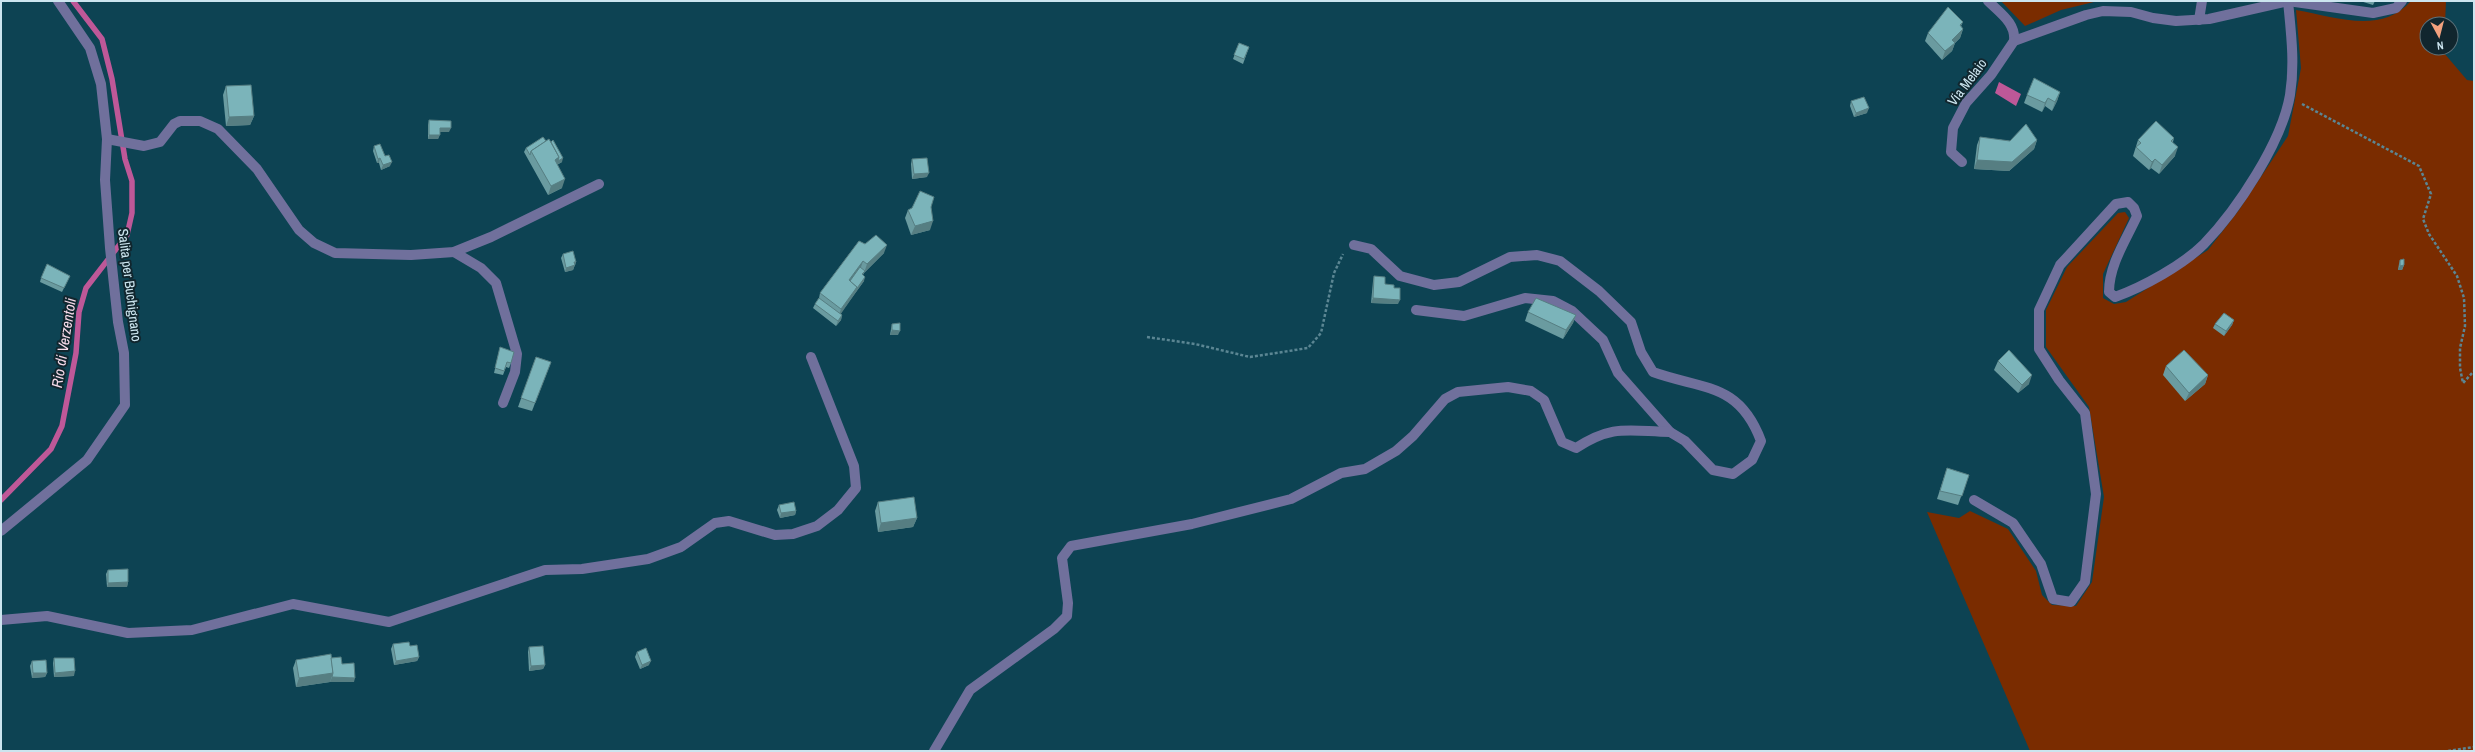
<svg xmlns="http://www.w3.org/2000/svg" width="2475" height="752" viewBox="0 0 2475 752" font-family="'Archivo Narrow',sans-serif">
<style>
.green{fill:#7a2c00}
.water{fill:#be5898}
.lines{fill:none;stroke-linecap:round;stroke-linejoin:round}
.stream{stroke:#be5898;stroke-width:5.5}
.path{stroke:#5b8693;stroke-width:2.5;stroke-dasharray:3 2;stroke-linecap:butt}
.minor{stroke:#70709c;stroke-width:10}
.wall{fill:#6a9ba0}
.shaded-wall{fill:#567e82}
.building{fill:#7bb4ba;stroke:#567e82}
.labels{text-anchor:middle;stroke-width:4;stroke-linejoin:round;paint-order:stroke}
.street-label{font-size:14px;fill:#cce5ef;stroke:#11262e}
.water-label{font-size:15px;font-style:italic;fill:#f6dbea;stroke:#11262e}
</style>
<rect width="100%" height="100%" fill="#0d4353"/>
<g class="green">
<path d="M2001 1H2098L2061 10 2025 26Z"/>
<path d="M2411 1H2446L2445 24H2427V48H2444V53L2467 80 2474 81V751H2030L1927 512 1959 518 1970 511 2008 529 2036 571 2042 595 2052 605 2076 606 2092 582 2104 497 2089 407 2046 347V310L2067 267 2118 213 2125 212 2129 218 2103 274V298L2114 304 2126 302 2208 250 2239 210 2288 136 2301 68 2296 10C2336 17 2381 35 2411 1Z"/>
</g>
<path class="water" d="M1999 82 2021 94 2016 106 1995 93Z"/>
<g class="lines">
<path class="stream" d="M1 500 51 449 62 426 76 353 79 312 86 288 127 235 132 213V181L125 159 112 79 102 39 73 1"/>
<g class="path">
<path d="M2302 104 2419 166 2431 194 2423 219 2429 234 2457 276 2464 298 2465 326 2460 348V368L2463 383 2474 371"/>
<path d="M1147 337 1195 344 1250 357 1308 348 1321 333 1334 273 1343 254"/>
<path d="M2448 751 2474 747"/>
</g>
<g class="minor">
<path d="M1988 1C2000 13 2016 23 2014 41"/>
<path d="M2199 20 2202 1"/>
<path d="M107 139 144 146 160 142 174 124 180 121H200L218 129 257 169 299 230 314 243 335 253 411 255 454 252 491 237 599 184"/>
<path d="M1962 162 1951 152 1953 128 1966 103 1991 75 2014 41 2086 15 2103 11 2131 12 2153 18 2176 21 2209 19 2288 1 2373 13 2396 8 2402 1"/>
<path d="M1354 245 1371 249 1400 276 1434 285 1459 282 1510 257 1537 255 1560 261 1599 291 1631 322 1641 352 1653 372C1703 390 1739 382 1761 441L1752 460 1733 474 1713 470 1685 441 1670 432 1618 373 1603 340 1572 311 1553 301 1525 298 1464 316 1416 310"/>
<path d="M454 252 481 268 496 283 517 354 515 372 503 403"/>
<path d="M1974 500 2013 523 2041 564 2053 599 2071 602 2085 582 2096 494 2085 413 2059 380 2039 349V310L2060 265 2116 204 2128 202 2134 208 2137 216C2126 240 2109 265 2109 292L2115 297C2143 287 2183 265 2204 244 2237 210 2282 142 2290 95 2295 63 2291 33 2288 1"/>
<path d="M1 531 87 460 125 405 124 353 118 322 110 248 105 180 107 139 101 84 90 48 58 1"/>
<path d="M1 620 47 616 128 633 192 630 293 604 389 622 545 570 582 569 648 559 681 547 715 523 729 521 775 535 793 534 817 526 838 510 856 488 854 466 811 357"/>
<path d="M934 751 970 690 1054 629 1067 616 1068 603 1062 558 1071 546 1192 524 1291 499 1341 473 1365 469 1396 451 1413 436 1445 399 1458 392 1508 387 1531 391 1544 400 1562 442 1576 448C1613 424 1628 431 1670 432"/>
</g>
</g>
<g class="wall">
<path d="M2360 1H2375L2373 5Z"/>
<path d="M1963 22 1961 26 1963 29 1960 38 1955 43 1952 51 1942 60 1925 41 1928 33Z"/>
<path d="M1239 43 1249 47 1243 64 1233 59Z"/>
<path d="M226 86 254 116 250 125 226 126 223 95Z"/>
<path d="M2060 92 2057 101 2052 111 2045 106 2042 112 2024 103 2027 95Z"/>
<path d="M1851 101 1867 113 1854 117 1850 106Z"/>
<path d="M429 120 449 132H440L438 139H428V125Z"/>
<path d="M1980 137 2010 141 2037 140 2034 149 2009 171 1974 169 1977 145Z"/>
<path d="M2174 138 2173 142 2175 156 2159 174 2151 168 2149 170 2133 156 2138 140Z"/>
<path d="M374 146 385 156 390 166 381 170 379 163H377L373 151Z"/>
<path d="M526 148 562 162 557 165 562 188 548 195 524 152Z"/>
<path d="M912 159 927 177 912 179 911 164Z"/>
<path d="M908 210 930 230 911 235 905 218Z"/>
<path d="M859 241 884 253 864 273 863 275 864 281 840 314 842 315 841 320 836 326 813 308 815 304 819 298 820 293Z"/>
<path d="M563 254 576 262 573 270 565 272 561 258Z"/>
<path d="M2400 260 2404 265 2402 270H2398L2399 264Z"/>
<path d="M1374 276 1385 284 1394 288 1398 304 1371 303 1373 281Z"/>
<path d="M41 278 68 280 62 292 40 282Z"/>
<path d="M1528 312 1576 315 1573 323 1563 339 1525 321Z"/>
<path d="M2234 320 2232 325 2224 336 2213 328 2215 324Z"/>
<path d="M892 324 898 335H890L891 329Z"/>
<path d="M500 347 511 363 509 368 506 367 503 375 494 373Z"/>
<path d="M536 357 551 362 532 411 518 407Z"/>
<path d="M1998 361 2029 384 2018 393 1994 370Z"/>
<path d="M2166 366 2208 375 2205 384 2185 401 2163 375Z"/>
<path d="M1947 468 1969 475 1958 505 1937 499Z"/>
<path d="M878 502 917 518 913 527 878 532 875 511Z"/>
<path d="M779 505 796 511 795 515 780 518 777 510Z"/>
<path d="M108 570 128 582 127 587H107L106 574Z"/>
<path d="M393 644 410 646 419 657 417 661 394 665 391 649Z"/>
<path d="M529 647 545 665 543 669 529 671 528 652Z"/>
<path d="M637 652 649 665 640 669 635 657Z"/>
<path d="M54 658 74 676 54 677 53 663Z"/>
<path d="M331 658 342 664 354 682H330L296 687 293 668 296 660Z"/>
<path d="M32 661 47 673 45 677 32 678 30 666Z"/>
</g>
<g class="shaded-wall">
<path d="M1963 29 1960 38 1955 43 1952 51 1942 60 1945 51 1952 40Z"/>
<path d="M2060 92 2057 101 2052 111 2055 102Z"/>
<path d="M2048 98 2045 106 2042 112 2045 103Z"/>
<path d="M1869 108 1867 113 1854 117 1856 113Z"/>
<path d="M254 116 250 125 226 126 229 117Z"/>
<path d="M440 128H451L449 132H438Z"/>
<path d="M429 135H440L438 139H428Z"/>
<path d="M2037 140 2034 149 2009 171 1974 169 1977 160Z"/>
<path d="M2178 147 2175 156 2159 174 2162 165Z"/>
<path d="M559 157 563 158 562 162 556 165 555 160Z"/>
<path d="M380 158 379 163H377L378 159Z"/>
<path d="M2155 159 2151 168 2149 170 2152 162Z"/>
<path d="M392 162 390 166 381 170 383 165Z"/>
<path d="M929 173 927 177 912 179 914 174Z"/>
<path d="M565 179 562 188 548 195 551 186Z"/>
<path d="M933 221 930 230 911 235 915 226Z"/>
<path d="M887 245 884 253 864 273 867 264Z"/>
<path d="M863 261 860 270 849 285V280Z"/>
<path d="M574 262H576L573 270 565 272 566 268Z"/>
<path d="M2404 265 2402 270H2398L2400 266Z"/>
<path d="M865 277 864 281 854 295 855 291Z"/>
<path d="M857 287 854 295 838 318 841 309Z"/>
<path d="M1373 298 1400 300 1398 304 1371 303Z"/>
<path d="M842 315 841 320 836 326 838 321Z"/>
<path d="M1576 315 1573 323 1563 339 1566 330Z"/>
<path d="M2234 320 2232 325 2224 336 2226 331Z"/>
<path d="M892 330 900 331 898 335H890Z"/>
<path d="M2032 375 2029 384 2018 393 2022 385Z"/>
<path d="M2208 375 2205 384 2185 401 2189 393Z"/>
<path d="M796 511 795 515 780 518 781 513Z"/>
<path d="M917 518 913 527 878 532 881 523Z"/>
<path d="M128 582 127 587H107L108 583Z"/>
<path d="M419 657 417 661 394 665 396 661Z"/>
<path d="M651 661 649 665 640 669 642 665Z"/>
<path d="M545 665 543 669 529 671 531 666Z"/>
<path d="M75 671 74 676 54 677 55 673Z"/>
<path d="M33 673H47L45 677 32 678Z"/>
<path d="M333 673 330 682 296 687 299 678Z"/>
<path d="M332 677 355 678 354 682H330Z"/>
</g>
<g class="building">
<path d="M1948 7 1963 22 1960 25 1963 29 1952 40 1955 43 1945 51 1928 33Z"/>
<path d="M1239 43 1249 47 1244 59 1234 55Z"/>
<path d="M2034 78 2060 92 2055 102 2048 98 2045 103 2027 95Z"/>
<path d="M251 85 254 116 229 117 226 86Z"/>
<path d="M1864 97 1869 108 1856 113 1851 101Z"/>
<path d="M429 120 451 121V128H440V135H429Z"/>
<path d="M2156 121 2174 138 2171 141 2178 147 2162 165 2155 159 2152 162 2136 147 2141 143 2138 140Z"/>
<path d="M2026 124 2037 140 2012 162 1977 160 1980 137 2010 141Z"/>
<path d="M543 137 546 141 531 151 530 155 526 148Z"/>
<path d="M549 139 559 157 555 160 565 179 551 186 531 151Z"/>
<path d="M553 140 563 158 558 161 559 157 551 142Z"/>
<path d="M380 144 385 156 389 155 392 162 383 165 380 158 378 159 374 146Z"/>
<path d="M927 158 929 173 914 174 912 159Z"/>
<path d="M920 191 934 197 931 207 933 221 915 226 908 210 912 208Z"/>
<path d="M876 235 887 245 867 264 863 261 849 280 857 287 841 309 820 293 859 241 865 244Z"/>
<path d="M573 251 576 262H574L575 265 566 268 563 254Z"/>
<path d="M2404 259V265L2400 266V260Z"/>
<path d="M47 264 70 276 64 288 41 278Z"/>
<path d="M860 267 865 271 862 274 865 277 855 291 857 287 850 281Z"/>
<path d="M1374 276 1385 277V284L1394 285V288H1400V300L1373 298Z"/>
<path d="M819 298 842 315 838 321 815 304Z"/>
<path d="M1536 298 1576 315 1566 330 1528 312Z"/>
<path d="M2224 313 2234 320 2226 331 2215 324Z"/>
<path d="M900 323V331L892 330V324Z"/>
<path d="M500 347 514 352 511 363 507 362 504 371 495 368Z"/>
<path d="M2009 350 2032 375 2022 385 1998 361Z"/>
<path d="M2184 350 2208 375 2189 393 2166 366Z"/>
<path d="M536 357 551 362 535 403 521 398Z"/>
<path d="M1947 468 1969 475 1962 496 1940 491Z"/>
<path d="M914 497 917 518 881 523 878 502Z"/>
<path d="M794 502 796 511 781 513 779 505Z"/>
<path d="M128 569V582L108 583V570Z"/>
<path d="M409 642 410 646 417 645 419 657 396 661 393 644Z"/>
<path d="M543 646 545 665 531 666 529 647Z"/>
<path d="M646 648 651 661 642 665 637 652Z"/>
<path d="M331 654 333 673 299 678 296 660Z"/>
<path d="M341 657 342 664 354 663 355 678 332 677 333 673 331 658Z"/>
<path d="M54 658H74L75 671 55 673Z"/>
<path d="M46 660 47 673H33L32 661Z"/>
</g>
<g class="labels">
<g class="street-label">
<text transform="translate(1967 82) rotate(-53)" y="5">Via Melaio</text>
<text transform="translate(130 285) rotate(83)" y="5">Salita per Buchignano</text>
</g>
<g class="water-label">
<text transform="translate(64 343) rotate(-81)" y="5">Rio di Verzentoli</text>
</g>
</g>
<rect width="2475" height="752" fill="none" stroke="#cce5ef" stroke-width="4"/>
<g transform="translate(2439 36) rotate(173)"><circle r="19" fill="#11262e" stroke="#5c727b"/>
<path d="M0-3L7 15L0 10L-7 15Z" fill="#f2a17e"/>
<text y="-6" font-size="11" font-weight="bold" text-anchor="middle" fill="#cce5ef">N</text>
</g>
</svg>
